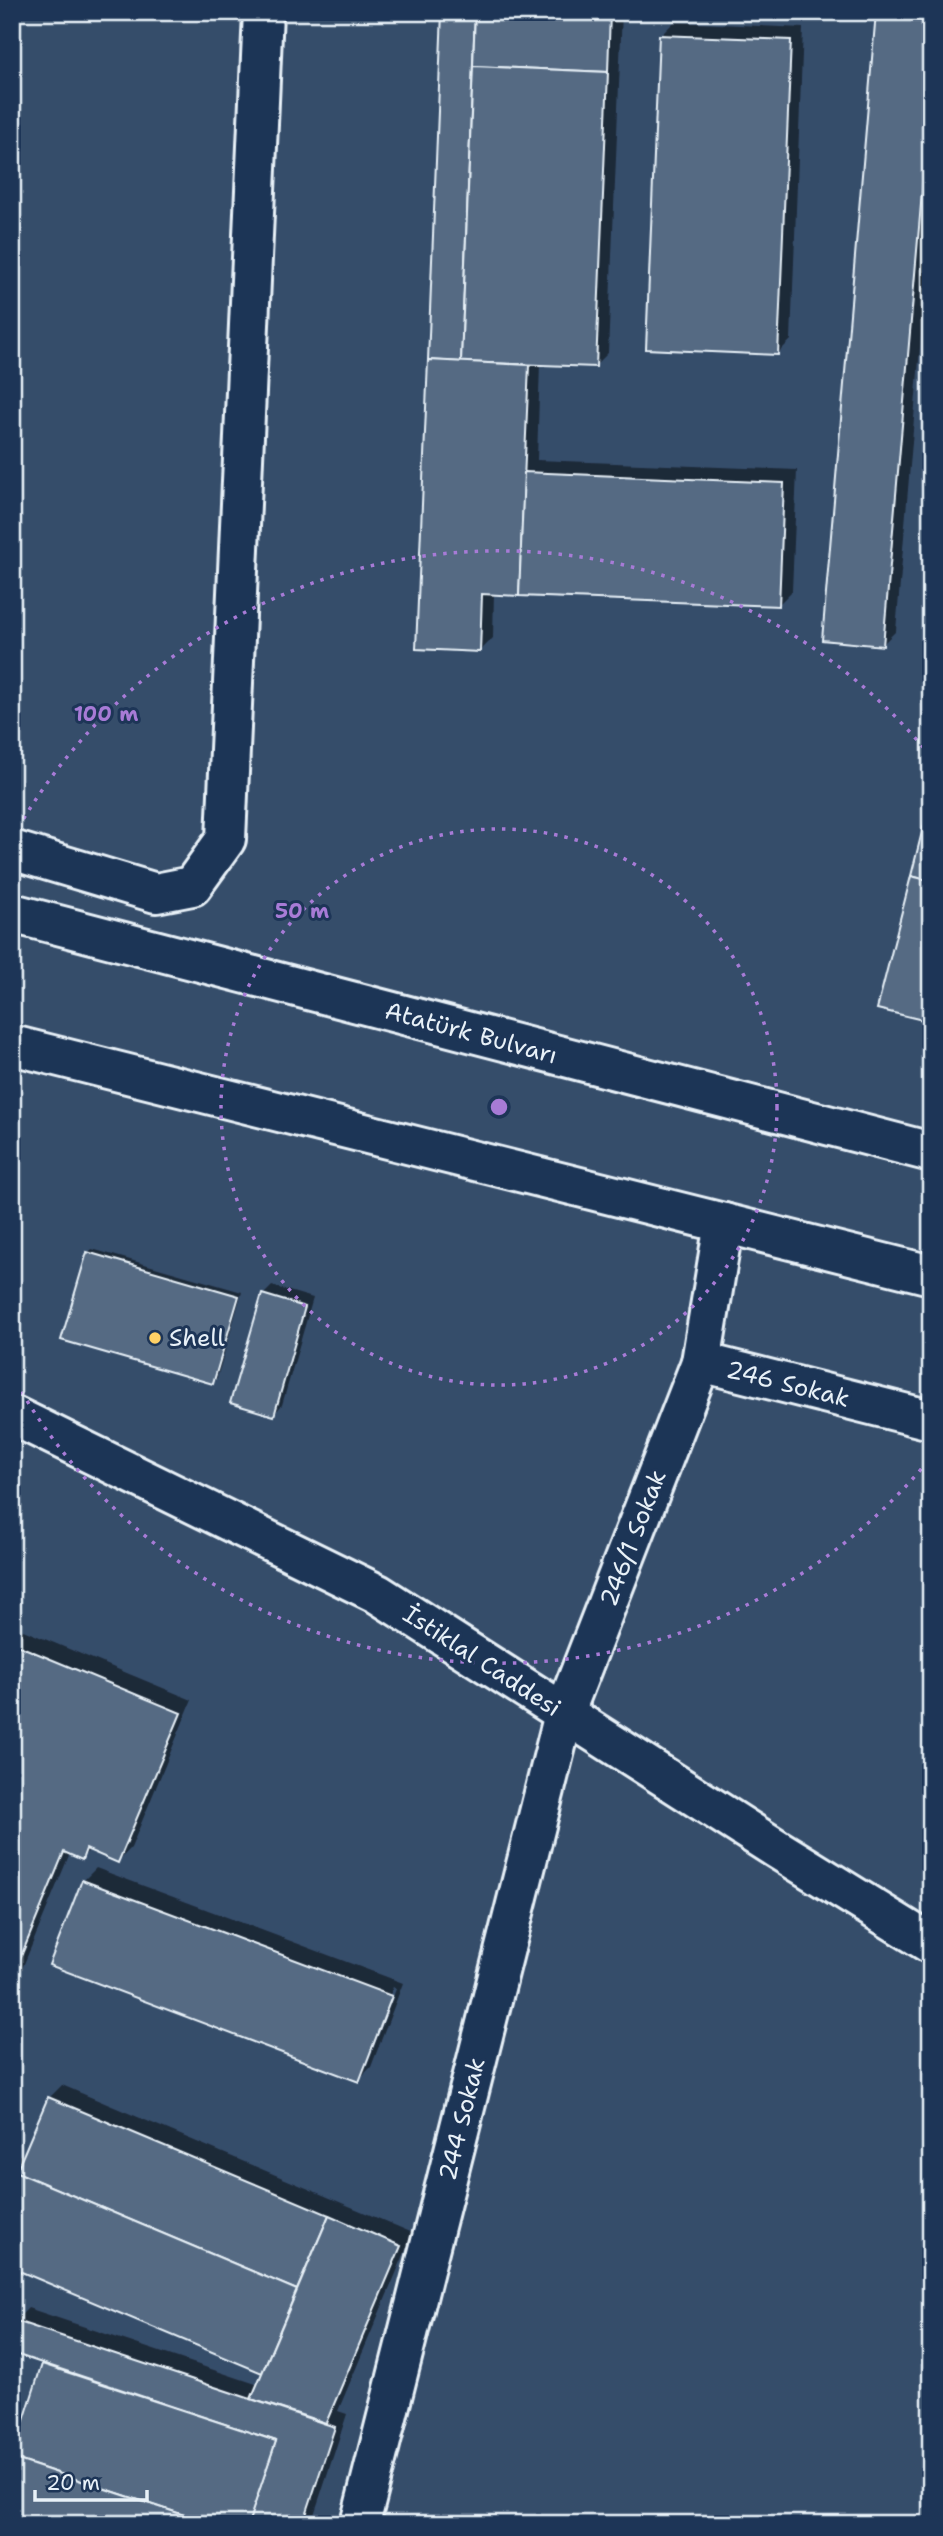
<svg xmlns="http://www.w3.org/2000/svg" width="943" height="2536" viewBox="0 0 943 2536" font-family="'Shantell Sans',sans-serif">
<style>
.built{fill:#364d6b}
.shadow{fill:#0007;fill-rule:evenodd}
.building{fill:#556a83;stroke:#e8f1f8;stroke-width:2}
.lines{fill:none;stroke-linecap:round;stroke-linejoin:round}
.minor-casing{stroke:#e8f1f8;stroke-width:44}
.tertiary-casing{stroke:#e8f1f8;stroke-width:44}
.primary-casing{stroke:#e8f1f8;stroke-width:44}
.minor{stroke:#1d3557;stroke-width:38}
.tertiary{stroke:#1d3557;stroke-width:38}
.primary{stroke:#1d3557;stroke-width:38}
.ring{fill:none;stroke:#a77bd6;stroke-width:3.5;stroke-dasharray:3.5 7}
.poi-dot{fill:#ffd166;stroke:#1d3557;stroke-width:2.5}
.labels{text-anchor:middle;stroke-width:6;stroke-linejoin:round;paint-order:stroke}
.street-label{font-size:24px;fill:#e8f1f8;stroke:#1d3557}
.poi-label{font-size:24px;fill:#e8f1f8;stroke:#1d3557;text-anchor:start}
.centre{fill:#a77bd6;stroke:#1d3557;stroke-width:3.5}
.ring-label{font-size:21px;text-anchor:middle;font-weight:bold;fill:#a77bd6;stroke:#1d3557;stroke-width:6;stroke-linejoin:round;paint-order:stroke}
</style>
<rect width="100%" height="100%" fill="#294061"/>
<filter id="ink" filterUnits="userSpaceOnUse"><feTurbulence type="fractalNoise" baseFrequency=".0143" numOctaves="2"/><feDisplacementMap in="SourceGraphic" scale="14" xChannelSelector="R" yChannelSelector="G"/><feConvolveMatrix kernelMatrix="1 2 1 2 8 2 1 2 1" color-interpolation-filters="sRGB"/></filter>
<g filter="url(#ink)">
<rect class="built" x="12" y="12" width="919" height="2512"/>
<g class="shadow">
<path d="M444 12H622L608 353 595 366 540 363 537 460 797 470 792 591 779 604 494 593 493 638 480 651 418 648Z"/>
<path d="M931 12V218L896 631 883 644Z"/>
<path d="M674 22 803 28 791 340 778 353 661 35Z"/>
<path d="M92 1249 242 1292 217 1378 213 1382 88 1253Z"/>
<path d="M272 1286 313 1298 282 1405 274 1414 263 1295Z"/>
<path d="M23 1630 192 1700 131 1848 118 1861 90 1849 82 1858 70 1853 12 1993V1641Z"/>
<path d="M96 1868 403 1983 371 2067 358 2080 83 1881ZM393 1987 396 1989 366 2067H363Z"/>
<path d="M62 2085 413 2233 338 2411 347 2414 311 2524H12V2451L14 2452 44 2362 12 2351V2328L15 2321 28 2308 259 2385 264 2372 12 2266V2152L24 2157 49 2098Z"/>
</g>
<g class="building">
<path d="M442 12H475L461 362 428 360Z"/>
<path d="M475 12H610L608 72 473 66Z"/>
<path d="M876 12H931V88L883 646 822 640Z"/>
<path d="M659 35 791 40 778 355 646 349Z"/>
<path d="M473 66 608 72 596 367 461 362Z"/>
<path d="M428 360 529 365 519 596 482 594 480 652 416 649Z"/>
<path d="M524 472 784 483 779 606 519 596Z"/>
<path d="M931 796V881L911 876Z"/>
<path d="M911 876 931 881V1022L877 1009Z"/>
<path d="M87 1252 239 1296 213 1384 61 1340Z"/>
<path d="M262 1294 305 1307 274 1416 230 1403Z"/>
<path d="M12 1643 181 1713 118 1863 86 1849 82 1860 64 1852 12 1978Z"/>
<path d="M82 1880 392 1996 359 2082 49 1965Z"/>
<path d="M48 2097 329 2215 297 2290 16 2172Z"/>
<path d="M12 2170 297 2290 262 2373 12 2268Z"/>
<path d="M329 2215 401 2246 326 2423 251 2399Z"/>
<path d="M13 2320 335 2427 303 2524 248 2523 276 2441 12 2353Z"/>
<path d="M42 2364 276 2441 248 2524H211L12 2458Z"/>
<path d="M12 2458 211 2524H12Z"/>
</g>
<g class="lines">
<defs>
<g id="minor">
<path d="M12 850 156 893 192 886 226 839 263 12"/>
<path d="M724 1223 701 1362 931 1420"/>
<path d="M360 2524 564 1714 701 1362"/>
</g>
<path id="tertiary" d="M12 1415 378 1594 777 1849 931 1944"/>
<g id="primary">
<path d="M12 913 931 1152"/>
<path d="M12 1045 931 1275"/>
</g>
</defs>
<use href="#minor" class="minor-casing"/>
<use href="#tertiary" class="tertiary-casing"/>
<use href="#primary" class="primary-casing"/>
<use href="#minor" class="minor"/>
<use href="#tertiary" class="tertiary"/>
<use href="#primary" class="primary"/>
</g>
</g>
<g class="ring">
<circle cx="499" cy="1107" r="278"/>
<path d="M928 1461A556 556 0 0 1 13 1377M13 837A556 556 0 0 1 928 753"/>
</g>
<circle class="poi-dot" cx="155" cy="1338" r="7"/>
<g class="labels">
<g class="street-label">
<text transform="translate(471 1033) rotate(15)" y="8">Atatürk Bulvarı</text>
<text transform="translate(788 1384) rotate(14)" y="8">246 Sokak</text>
<text transform="translate(633 1538) rotate(-69)" y="8">246/1 Sokak</text>
<text transform="translate(482 1661) rotate(33)" y="8">İstiklal Caddesi</text>
<text transform="translate(462 2119) rotate(-76)" y="8">244 Sokak</text>
</g>
<g class="poi-label">
<text x="169" y="1346">Shell</text>
</g>
</g>
<circle cx="499" cy="1107" r="10" class="centre"/>
<g class="ring-label">
<text x="106" y="721">100 m</text>
<text x="302" y="918">50 m</text>
</g>
<rect width="943" height="2536" fill="none" stroke="#1d3557" stroke-width="42"/>
<rect x="21" y="21" width="901" height="2494" fill="none" stroke="#e8f1f8" stroke-width="2.5" filter="url(#ink)"/>
<path d="M35 2490v10h112v-10" fill="none" stroke="#e8f1f8" stroke-width="3.5"/>
<text x="46" y="2490" font-size="21" fill="#e8f1f8" stroke="#1d3557" stroke-width="5" paint-order="stroke">20 m</text>
</svg>
